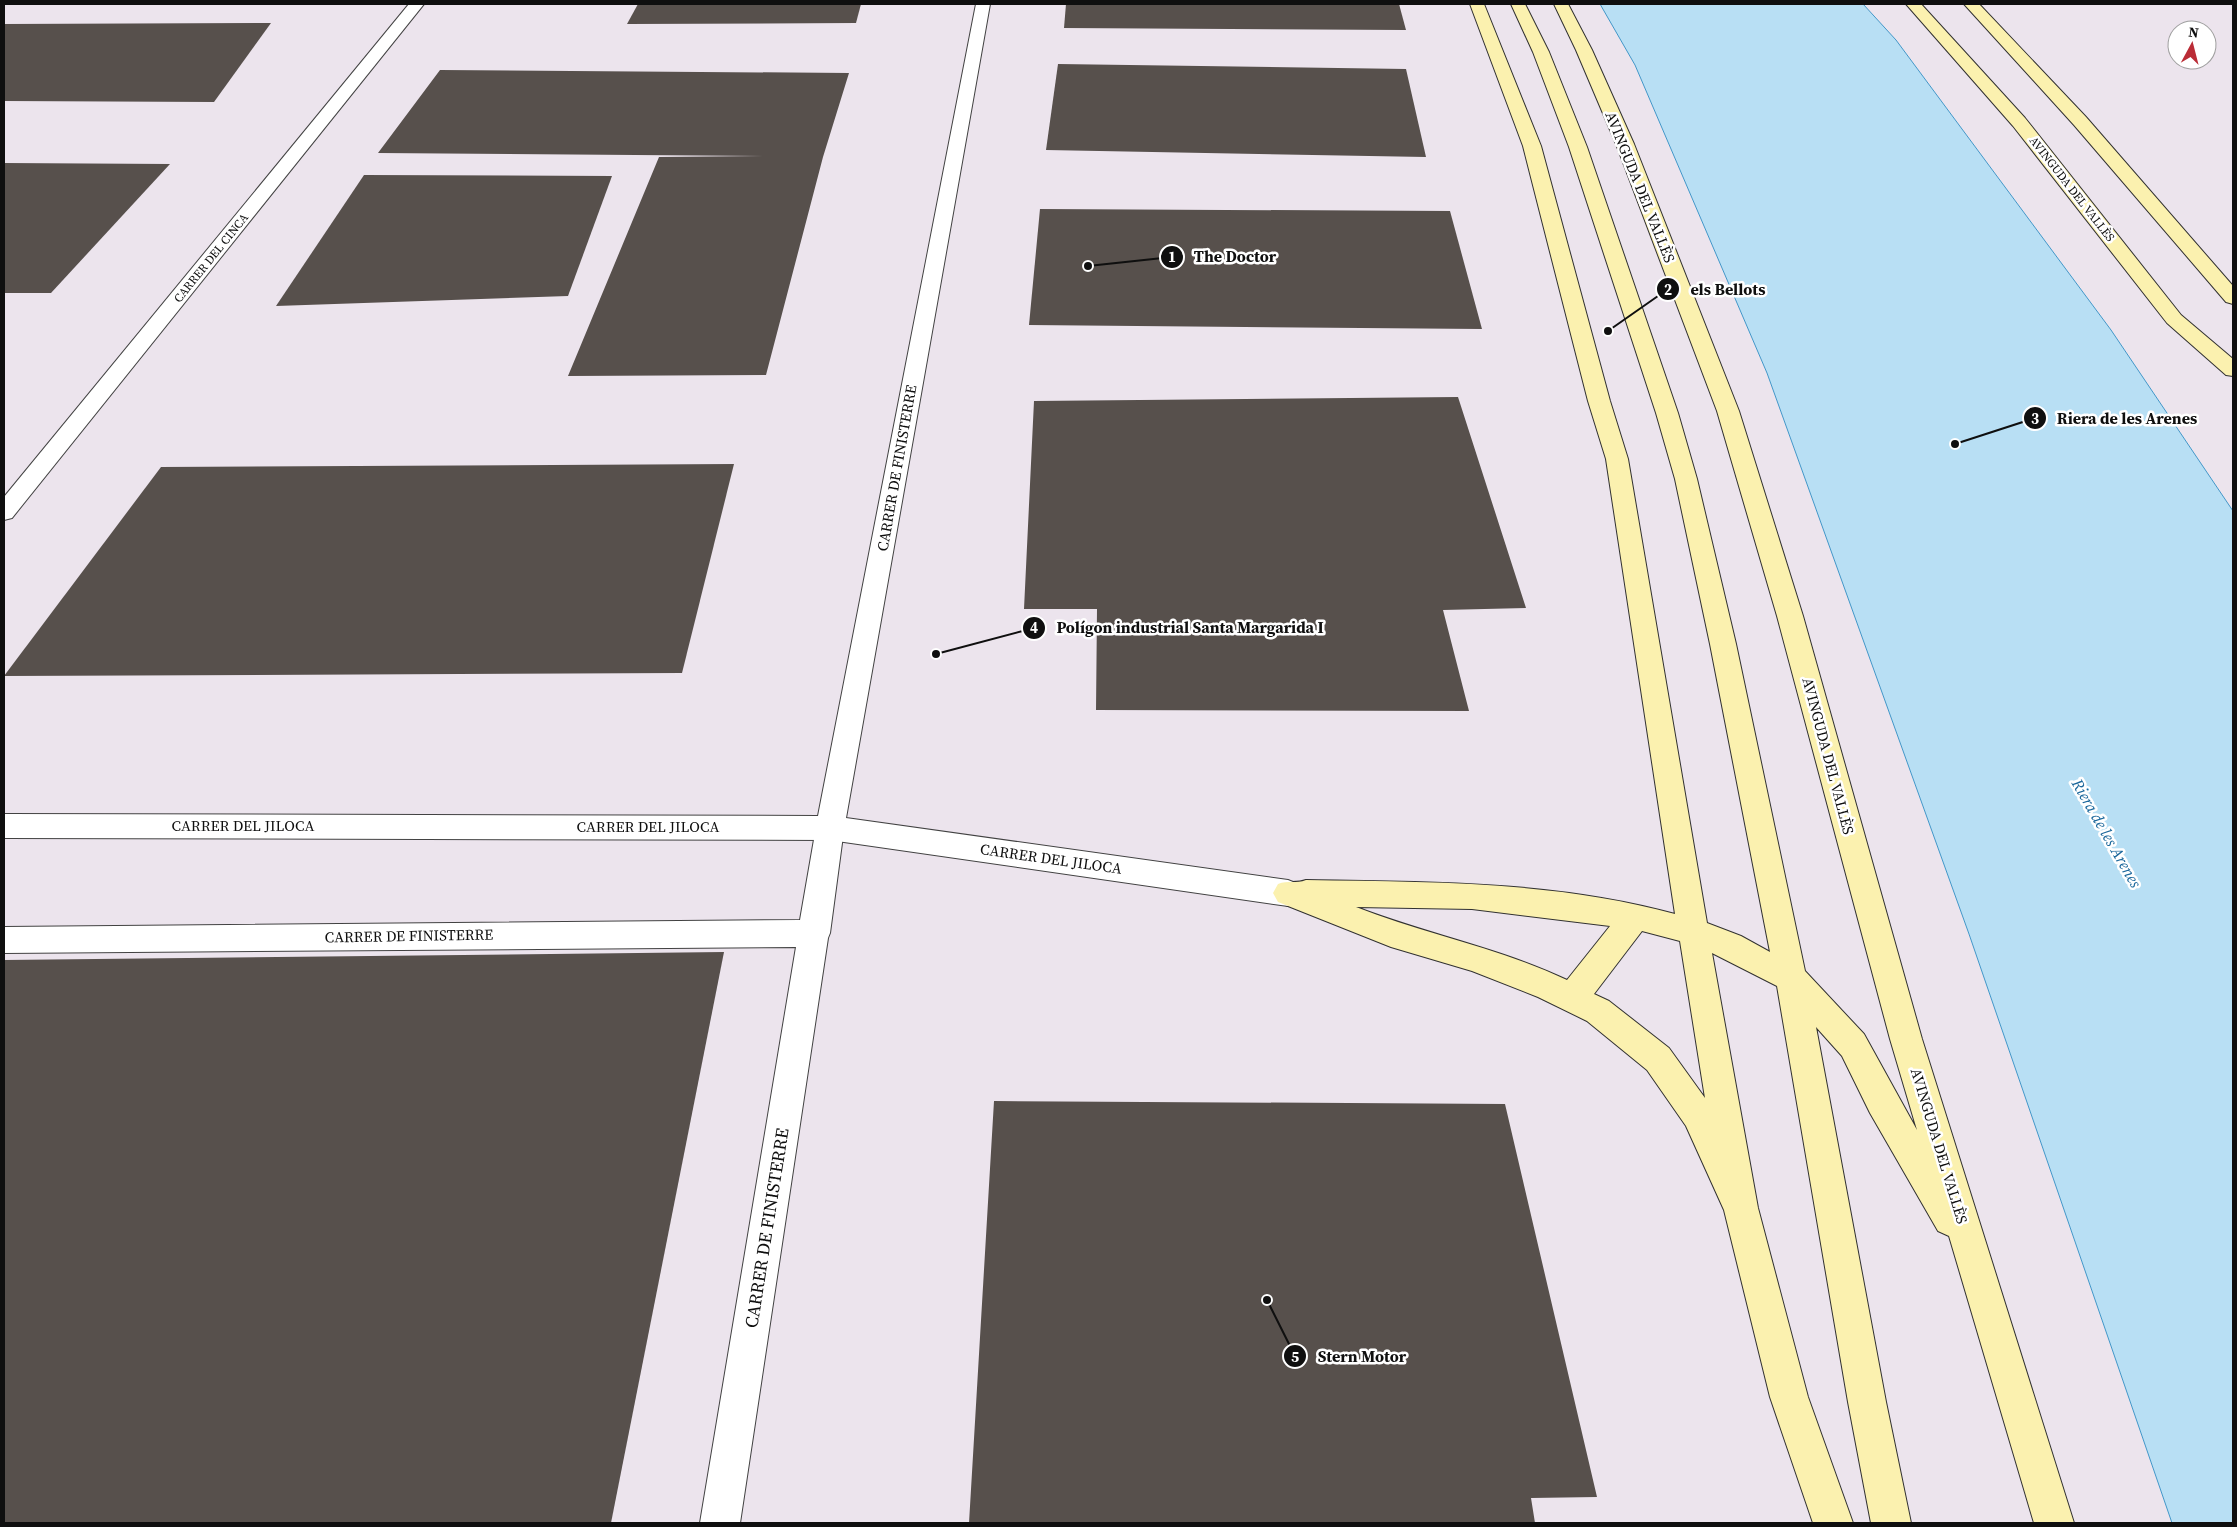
<svg xmlns="http://www.w3.org/2000/svg" width="2237" height="1527" viewBox="0 0 2237 1527" font-family="'Source Serif 4',serif">
<style>
.industrial{fill:#ece4ed;fill-rule:evenodd}
.water{fill:#b8dff4;stroke:#4296c8}
.building{fill:#57504c}
.lines{fill:none;stroke-linecap:round;stroke-linejoin:round}
.lane-casing{stroke:#424242;stroke-width:2}
.street-casing{stroke:#424242;stroke-width:2}
.secondary-casing{stroke:#313131;stroke-width:2}
.lane{fill:#fff;fill-rule:evenodd}
.street{fill:#fff;fill-rule:evenodd}
.secondary{fill:#fbf1af;fill-rule:evenodd}
.labels{text-anchor:middle;stroke-width:5;stroke-linejoin:round;paint-order:stroke}
.far-street-label{font-size:12px;fill:#0f0f0f;stroke:#fff}
.street-label{font-size:15px;fill:#0f0f0f;stroke:#fff}
.water-label{font-size:16px;font-style:italic;fill:#1c689c;stroke:#fff}
.near-street-label{font-size:18px;fill:#0f0f0f;stroke:#fff}
.leader{fill:none;stroke:#0f0f0f;stroke-width:2}
.callout-dot{fill:#0f0f0f;stroke:#fff;stroke-width:2}
.mark-label{font-size:15px;text-anchor:middle;font-weight:bold;fill:#fff}
.callout-label{font-size:16px;text-anchor:middle;font-weight:bold;fill:#0f0f0f;stroke:#fff;stroke-width:5;stroke-linejoin:round;paint-order:stroke}
</style>
<rect width="100%" height="100%" fill="#fefbf1"/>
<g class="industrial">
<path d="M4 4H1600L1635 65 1767 373 1969 934 2172 1523H4Z"/>
<path d="M1863 4H2233V511L2111 330 1896 40ZM2177 30H2207V60H2177Z"/>
</g>
<path class="water" d="M1600 4H1863L1896 40 2111 330 2233 511V1523H2172L1969 934 1767 373 1635 65Z"/>
<g class="building">
<path d="M638 4H861L856 23 627 24Z"/>
<path d="M1066 4H1399L1406 30 1064 28Z"/>
<path d="M271 23 214 102 4 101V24Z"/>
<path d="M1058 64 1406 69 1426 157 1046 150Z"/>
<path d="M440 70 849 73 823 157 766 375 568 376 659 157 763 156 378 153Z"/>
<path d="M4 163 170 164 51 293H4Z"/>
<path d="M364 175 612 176 568 296 276 306Z"/>
<path d="M1040 209 1450 211 1482 329 1029 325Z"/>
<path d="M1458 397 1526 608 1443 610 1469 711 1096 710 1097 609H1024L1034 401Z"/>
<path d="M734 464 682 673 4 676 161 467Z"/>
<path d="M724 952 611 1523H4V960Z"/>
<path d="M994 1101 1505 1104 1597 1497 1531 1498 1535 1523H969Z"/>
</g>
<g class="lines">
<defs>
<path id="lane" d="M830 816 840 820 844 828 830 933 828 938 740 1523H700L796 947 4 953V927L800 920 816 828 820 820Z"/>
<g id="street">
<path d="M409 4H424L12 518 4 520V497Z"/>
<path d="M976 4H990L846 818 1288 880 1298 884 1303 893 1298 902 1288 906 830 840 4 838V814L818 816Z"/>
</g>
<g id="secondary">
<path d="M1470 4H1484L1541 146 1610 401 1628 459 1707 923 1741 936 1770 952 1710 644 1675 479 1656 413 1569 147 1533 52 1511 4H1525L1549 52 1587 147 1678 413 1697 479 1736 644 1805 971 1864 1034 1917 1130 1890 1039 1777 616 1717 411 1616 144 1576 50 1554 4H1568L1592 50 1634 144 1739 411 1803 616 1922 1039 2074 1523H2034L1949 1236 1938 1231 1870 1113 1842 1056 1816 1027 1886 1402 1911 1523H1871L1848 1402 1777 986 1712 953 1758 1208 1808 1397 1853 1523H1813L1770 1397 1724 1210 1686 1126 1647 1070 1587 1021 1538 997 1472 971 1391 947 1278 902 1273 893 1278 884C1288 880 1296 884 1306 880 1429 882 1556 881 1675 914L1606 459 1588 401 1523 146ZM1356 907 1472 909 1610 926 1567 980C1500 948 1425 934 1356 907ZM1642 931 1680 941 1705 1098 1669 1048 1609 1001 1594 994Z"/>
<path d="M1906 4H1921L2025 118 2181 315 2233 359V376L2226 375 2167 323 2013 126Z"/>
<path d="M1964 4H1979L2086 117 2233 286V304L2226 302 2074 125Z"/>
</g>
</defs>
<use href="#lane" class="lane-casing"/>
<use href="#street" class="street-casing"/>
<use href="#secondary" class="secondary-casing"/>
<use href="#lane" class="lane"/>
<use href="#street" class="street"/>
<use href="#secondary" class="secondary"/>
</g>
<g class="labels">
<g class="far-street-label">
<text transform="translate(2072 189) rotate(52)" y="4">AVINGUDA DEL VALLÈS</text>
<text transform="translate(211 258) rotate(-51)" y="4">CARRER DEL CINCA</text>
</g>
<g class="street-label">
<text transform="translate(1640 187) rotate(68)" y="5">AVINGUDA DEL VALLÈS</text>
<text transform="translate(897 468) rotate(-80)" y="5">CARRER DE FINISTERRE</text>
<text transform="translate(1828 756) rotate(75)" y="5">AVINGUDA DEL VALLÈS</text>
<text x="243" y="831">CARRER DEL JILOCA</text>
<text x="648" y="832">CARRER DEL JILOCA</text>
<text transform="translate(1051 859) rotate(8)" y="5">CARRER DEL JILOCA</text>
<text transform="translate(409 936) rotate(-1)" y="5">CARRER DE FINISTERRE</text>
<text transform="translate(1939 1146) rotate(73)" y="5">AVINGUDA DEL VALLÈS</text>
</g>
<g class="water-label">
<text transform="translate(2107 833) rotate(60)" y="6">Riera de les Arenes</text>
</g>
<g class="near-street-label">
<text transform="translate(767 1228) rotate(-81)" y="6">CARRER DE FINISTERRE</text>
</g>
</g>
<path class="leader" d="M1088 266L1172 257M1608 331L1668 289M1955 444L2035 418M936 654L1034 628M1267 1300L1295 1356"/>
<g class="callout-dot">
<circle cx="1088" cy="266" r="5"/>
<circle cx="1608" cy="331" r="5"/>
<circle cx="1955" cy="444" r="5"/>
<circle cx="936" cy="654" r="5"/>
<circle cx="1267" cy="1300" r="5"/>
<circle cx="1172" cy="257" r="12"/>
<circle cx="1668" cy="289" r="12"/>
<circle cx="2035" cy="418" r="12"/>
<circle cx="1034" cy="628" r="12"/>
<circle cx="1295" cy="1356" r="12"/>
</g>
<g class="mark-label">
<text x="1172" y="262">1</text>
<text x="1668" y="295">2</text>
<text x="2035" y="424">3</text>
<text x="1034" y="633">4</text>
<text x="1295" y="1362">5</text>
</g>
<g class="callout-label">
<text x="1235" y="262">The Doctor</text>
<text x="1728" y="295">els Bellots</text>
<text x="2127" y="424">Riera de les Arenes</text>
<text x="1190" y="633">Polígon industrial Santa Margarida I</text>
<text x="1362" y="1362">Stern Motor</text>
</g>
<rect width="2237" height="1527" fill="none" stroke="#0f0f0f" stroke-width="10"/>
<g transform="translate(2192 45) rotate(7)"><circle r="24" fill="#ffffff" stroke="#9f9f9f"/>
<path d="M0-4L9 19L0 12L-9 19Z" fill="#ba2c36"/>
<text y="-8" font-size="14" font-weight="bold" text-anchor="middle" fill="#0f0f0f">N</text>
</g>
</svg>
